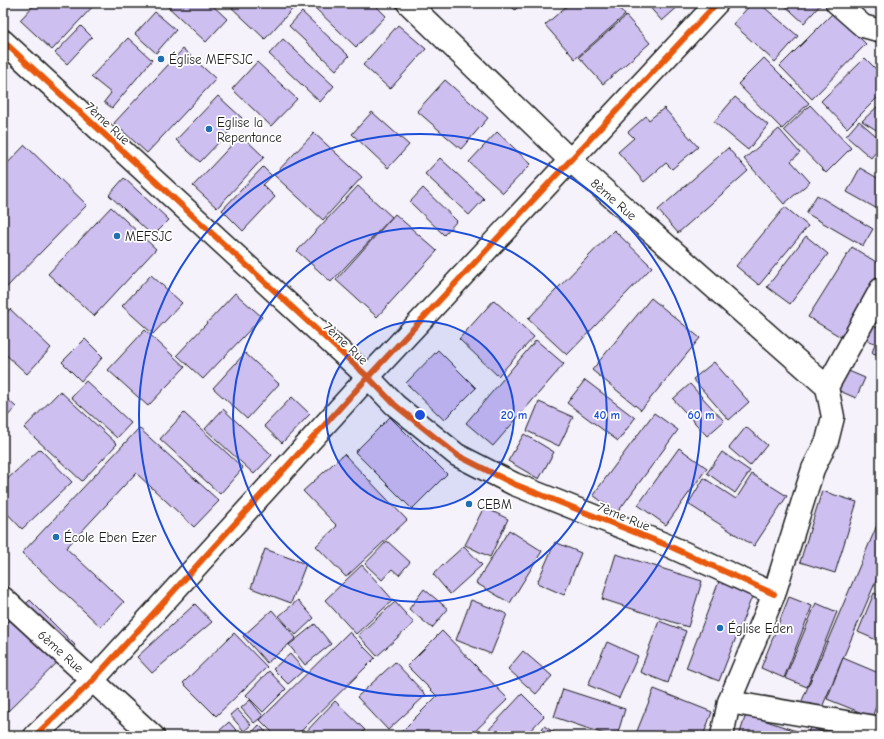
<svg xmlns="http://www.w3.org/2000/svg" width="884" height="739" viewBox="0 0 884 739" font-family="'Comic Neue',sans-serif">
<style>
.building{fill:#cebff1;stroke:#1c1c1c}
.lines{fill:none;stroke-linecap:round;stroke-linejoin:round}
.minor-casing{stroke:#1c1c1c;stroke-width:25}
.minor{stroke:#fff;stroke-width:22}
.cycleway-casing{stroke:#fff;stroke-width:8}
.cycleway{stroke:#e8590c;stroke-width:6}
.ring{fill:none;stroke:#1d4ed8;stroke-width:2}
.poi-dot{fill:#1f6fb2;stroke:#fff;stroke-width:1.5}
.labels{text-anchor:middle;stroke-width:3.5;stroke-linejoin:round;paint-order:stroke}
.poi-label{font-size:13px;fill:#1c1c1c;stroke:#fff;text-anchor:start}
.street-label{font-size:13px;fill:#1c1c1c;stroke:#fff}
.centre{fill:#1d4ed8;stroke:#fff;stroke-width:2}
.ring-label{font-size:12px;text-anchor:middle;font-weight:bold;fill:#1d4ed8;stroke:#fff;stroke-width:3.5;stroke-linejoin:round;paint-order:stroke}
</style>
<rect width="100%" height="100%" fill="#f5f2fc"/>
<filter id="ink" filterUnits="userSpaceOnUse"><feTurbulence type="fractalNoise" baseFrequency=".025" numOctaves="2"/><feDisplacementMap in="SourceGraphic" scale="8" xChannelSelector="R" yChannelSelector="G"/><feConvolveMatrix kernelMatrix="1 2 1 2 8 2 1 2 1" color-interpolation-filters="sRGB"/></filter>
<g filter="url(#ink)">
<g class="building">
<path d="M36 3H96L52 50 20 20Z"/>
<path d="M123 3H133L128 8Z"/>
<path d="M210 3 227 19 206 42 165 4Z"/>
<path d="M232 3H298L265 39 230 6Z"/>
<path d="M319 3H373L386 16 356 47 315 8Z"/>
<path d="M508 3H522L515 10Z"/>
<path d="M570 3H615L625 15 575 59 545 25Z"/>
<path d="M646 3H682L662 21Z"/>
<path d="M752 3H759L798 36 775 62 733 24Z"/>
<path d="M782 3H822L804 23Z"/>
<path d="M155 12 176 30 156 53 135 34Z"/>
<path d="M302 12 349 56 336 70 289 26Z"/>
<path d="M834 12 866 44 812 99 780 66Z"/>
<path d="M626 16 650 43 603 84 579 57Z"/>
<path d="M398 25 426 49 390 89 363 65Z"/>
<path d="M81 26 92 37 67 64 55 53Z"/>
<path d="M128 38 152 60 112 108 104 102 111 93 91 77Z"/>
<path d="M283 39 334 86 320 102 269 54Z"/>
<path d="M183 49 216 79 147 153 114 123Z"/>
<path d="M881 53V66L878 65Z"/>
<path d="M764 58 809 103 782 129 738 84Z"/>
<path d="M865 58 881 74V94L847 128 821 101Z"/>
<path d="M257 62 297 99 271 126 232 89Z"/>
<path d="M445 80 488 118 461 149 417 111Z"/>
<path d="M218 96 242 118 200 162 176 140Z"/>
<path d="M735 97 768 125 748 150 714 122Z"/>
<path d="M810 105 851 148 826 173 784 130Z"/>
<path d="M879 105 881 106V133L862 121Z"/>
<path d="M664 108 698 147 672 169 666 163 644 182 618 152 634 138 628 132 646 116 649 120Z"/>
<path d="M372 112 409 145 388 168 352 134Z"/>
<path d="M859 121 881 140V146L871 158 846 136Z"/>
<path d="M779 129 800 153 791 161 810 182 784 204 744 159Z"/>
<path d="M497 132 531 164 503 193 469 162Z"/>
<path d="M314 133 362 177 323 220 274 175Z"/>
<path d="M241 135 264 157 217 208 193 186Z"/>
<path d="M25 145 87 205 3 291V168Z"/>
<path d="M728 148 748 171 678 233 658 210Z"/>
<path d="M440 158 484 199 469 215 425 174Z"/>
<path d="M263 167 272 176 263 185 275 197 243 231 222 210Z"/>
<path d="M860 168 881 180V211L847 192Z"/>
<path d="M124 178 169 220 153 236 109 195Z"/>
<path d="M358 186 392 217 331 282 297 251Z"/>
<path d="M423 188 457 221 444 235 410 202Z"/>
<path d="M817 195 873 229 863 246 806 213Z"/>
<path d="M111 207 156 249 94 316 48 274Z"/>
<path d="M785 207 808 226 759 285 736 266Z"/>
<path d="M395 214 437 251 377 317 336 280Z"/>
<path d="M614 230 652 267 567 355 528 319Z"/>
<path d="M806 236 828 254 790 304 767 287Z"/>
<path d="M852 247 881 265V279L844 339 808 317Z"/>
<path d="M151 275 182 303 153 334 122 306Z"/>
<path d="M235 293 262 317 203 379 177 355Z"/>
<path d="M651 298 700 338 641 410 592 370Z"/>
<path d="M494 300 534 337 498 376 459 339Z"/>
<path d="M10 309 51 348 27 374 3 352V317Z"/>
<path d="M870 325 881 329V355L872 353 875 343 865 340Z"/>
<path d="M145 330 185 367 148 406 108 370Z"/>
<path d="M85 339 103 357 81 381 62 362Z"/>
<path d="M536 340 564 364 493 446 466 423Z"/>
<path d="M438 350 476 388 444 420 406 383Z"/>
<path d="M245 353 279 384 247 419 213 388Z"/>
<path d="M714 362 749 402 729 420 693 379Z"/>
<path d="M844 369 865 378 856 398 835 389Z"/>
<path d="M585 380 635 418 618 441 567 403Z"/>
<path d="M86 381 131 423 117 438 71 397Z"/>
<path d="M690 384 724 421 707 436 673 399Z"/>
<path d="M60 391 117 444 82 481 24 428Z"/>
<path d="M3 395 16 407 3 421Z"/>
<path d="M292 397 310 414 282 443 264 426Z"/>
<path d="M539 402 573 417 559 446 527 431Z"/>
<path d="M223 409 272 455 254 474 205 429Z"/>
<path d="M184 413 243 468 220 494 160 439Z"/>
<path d="M654 413 678 430 617 513 593 495Z"/>
<path d="M390 417 447 474 412 509 355 452Z"/>
<path d="M746 427 767 445 750 466 729 448Z"/>
<path d="M139 428 219 501 194 527 136 473 66 548 124 602 101 627 22 553Z"/>
<path d="M524 434 554 452 539 479 508 461Z"/>
<path d="M679 448 707 468 666 525 638 505Z"/>
<path d="M40 449 72 482 22 529 3 509V483Z"/>
<path d="M722 452 750 471 735 493 707 473Z"/>
<path d="M344 454 407 520 346 577 316 546 337 526 303 491Z"/>
<path d="M752 474 787 496 754 546 688 504 704 478 736 499Z"/>
<path d="M822 491 857 502 835 573 800 562Z"/>
<path d="M484 507 508 519 490 557 465 545Z"/>
<path d="M881 516V569L820 712 801 703Z"/>
<path d="M509 530 542 551 510 603 476 583Z"/>
<path d="M387 541 410 562 399 575 392 569 382 580 365 564Z"/>
<path d="M555 542 581 553 564 595 537 583Z"/>
<path d="M464 546 482 565 450 594 433 574Z"/>
<path d="M265 549 306 564 291 603 251 588Z"/>
<path d="M616 554 702 581 688 627 602 599Z"/>
<path d="M362 565 393 600 356 634 325 600Z"/>
<path d="M721 576 755 589 719 681 686 668Z"/>
<path d="M424 589 448 609 432 628 409 609Z"/>
<path d="M874 593 881 596V642L858 632Z"/>
<path d="M789 597 812 606 784 678 761 668Z"/>
<path d="M30 600 75 645 5 714 3 713V626Z"/>
<path d="M298 600 314 618 296 635 279 616Z"/>
<path d="M471 600 507 614 491 654 456 640Z"/>
<path d="M395 602 414 623 377 656 358 635Z"/>
<path d="M816 603 837 612 807 687 785 678Z"/>
<path d="M195 604 212 622 152 673 137 657Z"/>
<path d="M272 610 296 638 267 663 243 636Z"/>
<path d="M659 621 686 631 668 683 640 672Z"/>
<path d="M315 624 331 644 305 665 289 645Z"/>
<path d="M442 631 508 699 470 736H404L401 732 437 696 407 666Z"/>
<path d="M349 632 375 658 296 736H276L260 720Z"/>
<path d="M234 633 267 667 216 716 183 683Z"/>
<path d="M607 642 638 656 619 698 588 685Z"/>
<path d="M523 651 552 676 536 694 508 669Z"/>
<path d="M290 654 304 670 288 684 273 669Z"/>
<path d="M843 658 881 674V694L872 717 827 699Z"/>
<path d="M395 662 426 695 388 730 357 697Z"/>
<path d="M269 671 286 689 263 712 246 695Z"/>
<path d="M563 689 625 709 617 736H610L554 717Z"/>
<path d="M654 689 712 712 703 736H635Z"/>
<path d="M522 694 544 716 525 736H483Z"/>
<path d="M250 700 263 716 254 723 241 708Z"/>
<path d="M335 701 365 730 359 736H302Z"/>
<path d="M237 709 251 725 244 731 230 715Z"/>
<path d="M746 714 796 731 794 736H739Z"/>
<path d="M229 722 241 736H221L218 732Z"/>
<path d="M259 725 270 736H249Z"/>
<path d="M544 726 560 736H538Z"/>
<path d="M810 727 833 736H807Z"/>
</g>
<g class="lines">
<defs>
<g id="minor">
<path d="M408 3 570 160 827 387"/>
<path d="M837 3 863 26 881 31"/>
<path d="M3 41 368 377 395 405 457 455 514 484 669 546 774 594"/>
<path d="M3 598 153 736"/>
<path d="M729 702 881 728"/>
<path d="M35 736 93 680 368 377 717 3"/>
<path d="M722 736 729 702 774 594 813 469 827 441 833 417 827 387 881 289"/>
</g>
</defs>
<use href="#minor" class="minor-casing"/>
<use href="#minor" class="minor"/>
<defs>
<g id="cycleway">
<path d="M3 41 368 377 395 405 457 455 514 484 669 546 774 594"/>
<path d="M35 736 93 680 368 377 717 3"/>
</g>
</defs>
<use href="#cycleway" class="cycleway-casing"/>
<use href="#cycleway" class="cycleway"/>
</g>
</g>
<circle cx="420" cy="415" r="94" fill="#1d4ed8" fill-opacity=".12"/>
<g class="ring">
<circle cx="420" cy="415" r="94"/>
<circle cx="420" cy="415" r="187"/>
<circle cx="420" cy="415" r="281"/>
</g>
<g class="poi-dot">
<circle cx="161" cy="59" r="4"/>
<circle cx="209" cy="129" r="4"/>
<circle cx="117" cy="236" r="4"/>
<circle cx="469" cy="504" r="4"/>
<circle cx="56" cy="537" r="4"/>
<circle cx="720" cy="628" r="4"/>
</g>
<g class="labels">
<g class="poi-label">
<text x="169" y="64">Église MEFSJC</text>
<text x="217" y="127">Eglise la<tspan x="217" dy="15">Repentance</tspan></text>
<text x="125" y="241">MEFSJC</text>
<text x="477" y="509">CEBM</text>
<text x="64" y="542">École Eben Ezer</text>
<text x="728" y="633">Église Eden</text>
</g>
<g class="street-label">
<text transform="translate(108 123) rotate(43)" y="5">7ème Rue</text>
<text transform="translate(614 199) rotate(41)" y="5">8ème Rue</text>
<text transform="translate(346 343) rotate(43)" y="5">7ème Rue</text>
<text transform="translate(624 516) rotate(22)" y="5">7ème Rue</text>
<text transform="translate(61 651) rotate(42)" y="5">6ème Rue</text>
</g>
</g>
<circle cx="420" cy="415" r="6" class="centre"/>
<g class="ring-label">
<text x="514" y="419">20 m</text>
<text x="607" y="419">40 m</text>
<text x="701" y="419">60 m</text>
</g>
<rect width="884" height="739" fill="none" stroke="#fff" stroke-width="16"/>
<rect x="8" y="8" width="868" height="723" fill="none" stroke="#1c1c1c" stroke-width="1.5" filter="url(#ink)"/>
</svg>
